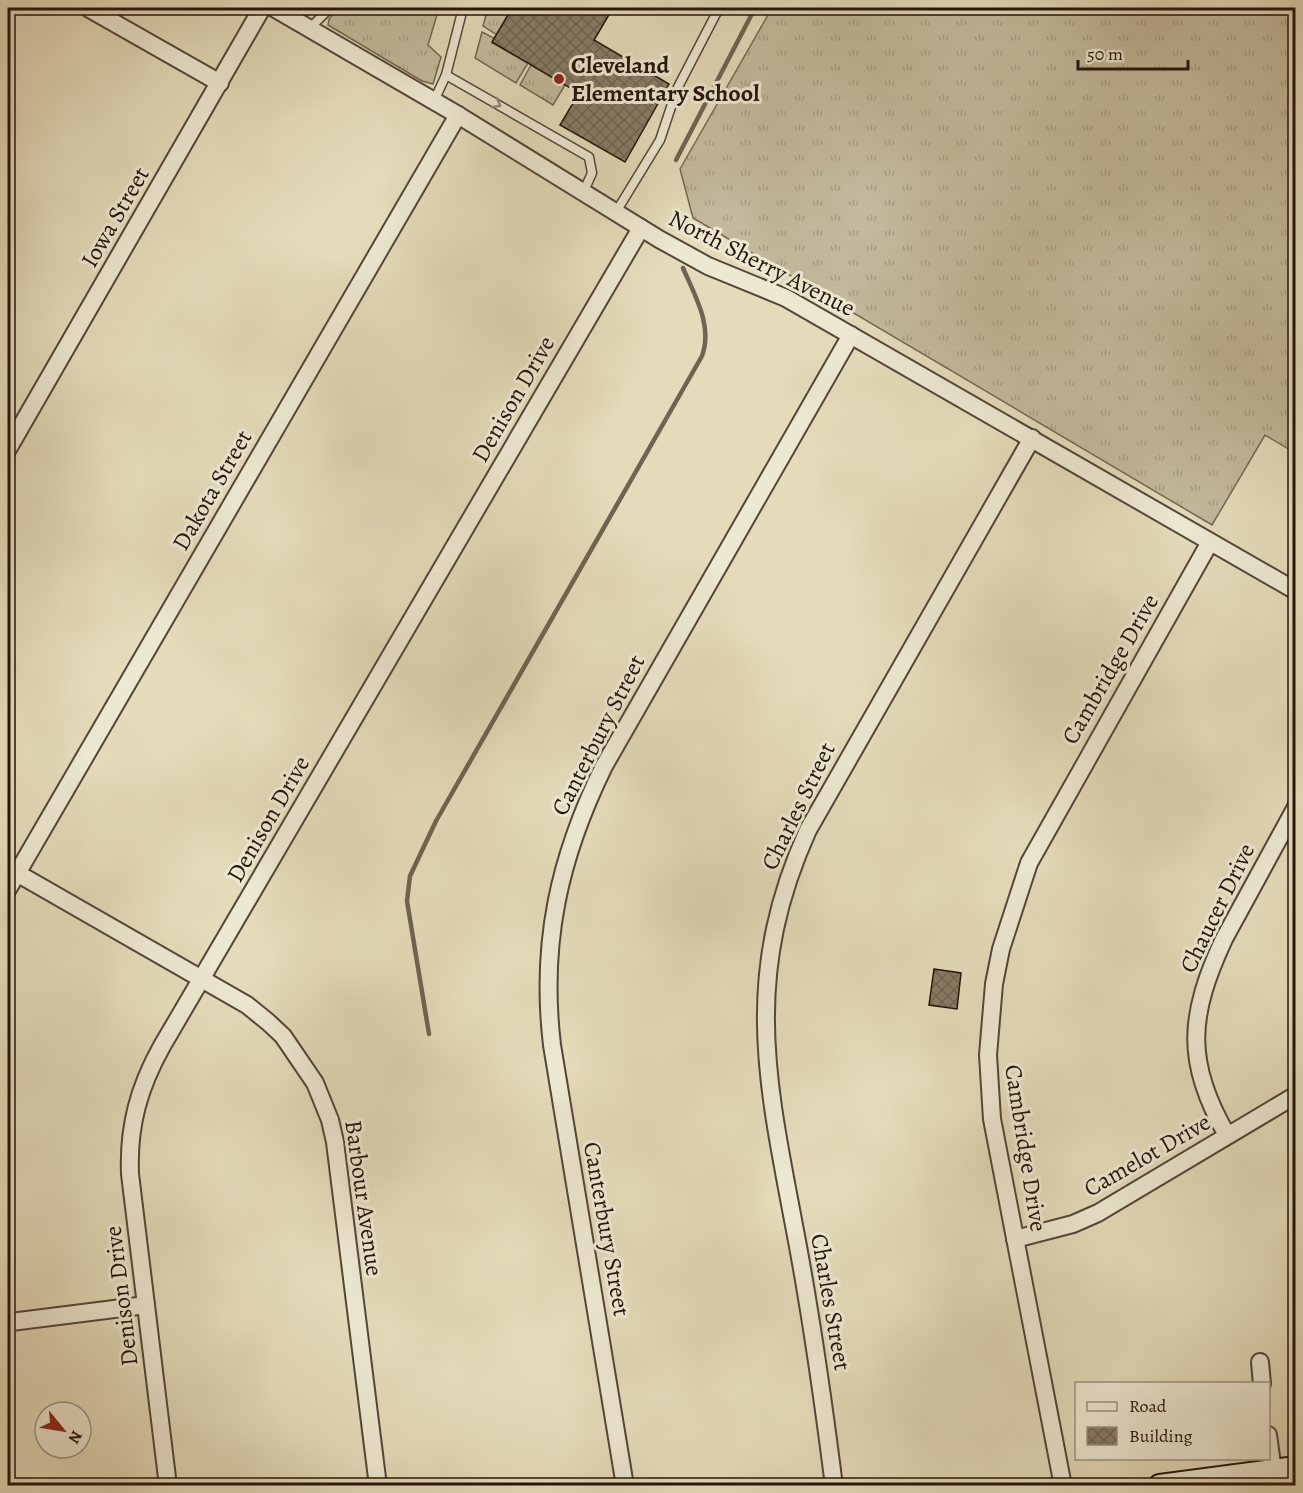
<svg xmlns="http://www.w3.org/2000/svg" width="1303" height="1493" viewBox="0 0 1303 1493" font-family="Alegreya,serif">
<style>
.grass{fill:url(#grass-tufts);stroke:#746654;stroke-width:1.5}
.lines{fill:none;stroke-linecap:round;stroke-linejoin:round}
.stream{stroke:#706351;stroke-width:4.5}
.building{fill:url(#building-cross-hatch);stroke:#24140c;stroke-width:1.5}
.lane-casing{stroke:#544638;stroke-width:11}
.street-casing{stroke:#544638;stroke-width:20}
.secondary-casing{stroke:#24140c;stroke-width:26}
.lane{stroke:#ede8d2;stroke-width:8}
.street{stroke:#ede8d2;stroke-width:16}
.secondary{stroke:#ede8d2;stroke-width:22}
.oneway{stroke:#938979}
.poi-dot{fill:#8f2418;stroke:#ede8d2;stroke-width:2}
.labels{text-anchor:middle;stroke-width:6;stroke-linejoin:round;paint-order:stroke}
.poi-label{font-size:24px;font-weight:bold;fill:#24140c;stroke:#ede8d2;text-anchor:start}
.street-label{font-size:24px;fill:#24140c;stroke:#ede8d2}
</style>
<defs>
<pattern id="grass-tufts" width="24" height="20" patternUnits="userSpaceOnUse" patternTransform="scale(1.5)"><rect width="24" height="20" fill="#c3b99c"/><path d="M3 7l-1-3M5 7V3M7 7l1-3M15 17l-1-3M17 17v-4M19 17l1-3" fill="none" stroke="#a79e85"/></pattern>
<pattern id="building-cross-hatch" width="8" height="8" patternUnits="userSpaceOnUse" patternTransform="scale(1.5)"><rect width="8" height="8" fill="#887b66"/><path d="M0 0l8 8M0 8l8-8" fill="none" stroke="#6f6452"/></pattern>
</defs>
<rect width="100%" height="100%" fill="#e4dbba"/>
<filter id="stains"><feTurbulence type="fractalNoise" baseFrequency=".00333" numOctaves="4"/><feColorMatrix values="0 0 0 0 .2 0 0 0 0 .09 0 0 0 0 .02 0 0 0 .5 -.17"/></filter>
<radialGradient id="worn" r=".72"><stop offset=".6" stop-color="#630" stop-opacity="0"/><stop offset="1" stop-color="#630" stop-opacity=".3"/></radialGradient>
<g class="grass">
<path d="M339 8H439L428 45 441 57 433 84 422 81 328 25 329 19Z"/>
<path d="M474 8H512L497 35 483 26 486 15 474 12Z"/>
<path d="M772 8H1295V453L1265 435 1212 525 693 218 680 169Z"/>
<path d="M482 32 494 38 492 43 528 63 516 83 475 58Z"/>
<path d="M531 65 565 85 553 105 520 85Z"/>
</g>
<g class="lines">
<g class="stream">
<path d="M676 160 755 8"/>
<path d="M429 1034 407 901 410 876 436 821 702 356C713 326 695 296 683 268"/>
</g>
</g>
<g class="building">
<path d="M512 8H613L594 40 669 84 625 162 560 125 579 93 492 42Z"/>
<path d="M934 969 961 973 957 1009 929 1005Z"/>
</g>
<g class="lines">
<defs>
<g id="lane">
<path d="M310 28 330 8"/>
<path d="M446 75 589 157 592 173 583 193"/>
<path d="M434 101 446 75 463 8"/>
<path d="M616 212 660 140 677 89 719 8"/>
</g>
<g id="street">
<path d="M88 8 220 83"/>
<path d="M274 8 458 115 659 239 708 266 786 298 1296 591"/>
<path d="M8 449 262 8"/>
<path d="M8 868 247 1005 268 1022 283 1036 315 1083 330 1120 335 1142 378 1486"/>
<path d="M8 889 458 115"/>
<path d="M1227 1135C1184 1062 1189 1014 1224 939L1296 807"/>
<path d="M1015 1239 1073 1224 1098 1213 1296 1095"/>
<path d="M11 1322 146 1305"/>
<path d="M1260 1362 1262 1384"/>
<path d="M1268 1435 1273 1471"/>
<path d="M168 1486 130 1174C128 1126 139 1087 162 1046L641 228"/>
<path d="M625 1486 552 1045C540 943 559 858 604 766L851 335"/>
<path d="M834 1486C824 1407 813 1329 799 1252 770 1093 738 985 808 830L1032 438"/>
<path d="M1063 1486 992 1119 988 1055 994 984 1001 949 1029 863 1210 542"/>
</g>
<path id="secondary" d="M1160 1486 1296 1468"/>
</defs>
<use href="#lane" class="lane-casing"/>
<use href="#street" class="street-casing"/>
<use href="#secondary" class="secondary-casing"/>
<use href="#lane" class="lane"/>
<use href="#street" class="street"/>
<use href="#secondary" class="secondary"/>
</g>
<defs><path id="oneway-chevron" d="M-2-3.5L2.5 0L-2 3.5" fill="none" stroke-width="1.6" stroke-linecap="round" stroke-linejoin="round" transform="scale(1.5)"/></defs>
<use class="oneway" href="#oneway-chevron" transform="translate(497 104) rotate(30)"/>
<circle class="poi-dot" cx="559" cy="79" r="6"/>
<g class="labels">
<g class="poi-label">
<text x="571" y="73">Cleveland<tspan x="571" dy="28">Elementary School</tspan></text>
</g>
<g class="street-label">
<text transform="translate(115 217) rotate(-60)" y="8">Iowa Street</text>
<text transform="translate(762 263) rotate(27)" y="8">North Sherry Avenue</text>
<text transform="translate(513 399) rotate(-60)" y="8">Denison Drive</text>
<text transform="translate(212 490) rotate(-60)" y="8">Dakota Street</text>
<text transform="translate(1110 669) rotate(-60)" y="8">Cambridge Drive</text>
<text transform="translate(598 735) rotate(-63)" y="8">Canterbury Street</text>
<text transform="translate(798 806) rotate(-64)" y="8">Charles Street</text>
<text transform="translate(268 819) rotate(-60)" y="8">Denison Drive</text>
<text transform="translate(1217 908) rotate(-64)" y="8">Chaucer Drive</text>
<text transform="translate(1026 1148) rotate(81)" y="8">Cambridge Drive</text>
<text transform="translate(1147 1155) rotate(-30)" y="8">Camelot Drive</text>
<text transform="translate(364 1198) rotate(82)" y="8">Barbour Avenue</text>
<text transform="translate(607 1229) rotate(80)" y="8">Canterbury Street</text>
<text transform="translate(121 1296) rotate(-97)" y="8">Denison Drive</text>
<text transform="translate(831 1302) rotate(80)" y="8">Charles Street</text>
</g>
</g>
<rect width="1303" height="1493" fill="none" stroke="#e4dbba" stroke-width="30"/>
<rect x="9" y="9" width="1285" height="1475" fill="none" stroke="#24140c" stroke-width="3"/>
<rect x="15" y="15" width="1273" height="1463" fill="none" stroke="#24140c" stroke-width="1.5"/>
<rect x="1075" y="1382" width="195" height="78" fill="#ede8d2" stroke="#9d9383" stroke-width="1.5"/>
<rect x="1087" y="1402" width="30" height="9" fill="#ede8d2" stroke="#9d9383" stroke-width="1.5"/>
<text x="1129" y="1412" font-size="18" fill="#24140c">Road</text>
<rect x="1087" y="1427" width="30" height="18" fill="url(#building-cross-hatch)" stroke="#9d9383" stroke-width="1.5"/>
<text x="1129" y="1442" font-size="18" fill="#24140c">Building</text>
<g transform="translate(63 1430) rotate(120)"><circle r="28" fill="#ede8d2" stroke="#9d9383" stroke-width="1.5"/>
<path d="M0-4.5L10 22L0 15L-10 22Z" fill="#8f2418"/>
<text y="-9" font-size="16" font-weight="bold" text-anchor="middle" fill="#24140c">N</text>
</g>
<path d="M1078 60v9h110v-9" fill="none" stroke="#24140c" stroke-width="3"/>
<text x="1087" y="60" font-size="18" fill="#24140c" stroke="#ede8d2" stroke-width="4.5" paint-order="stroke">50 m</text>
<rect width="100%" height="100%" filter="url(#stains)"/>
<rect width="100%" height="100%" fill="url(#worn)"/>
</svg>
